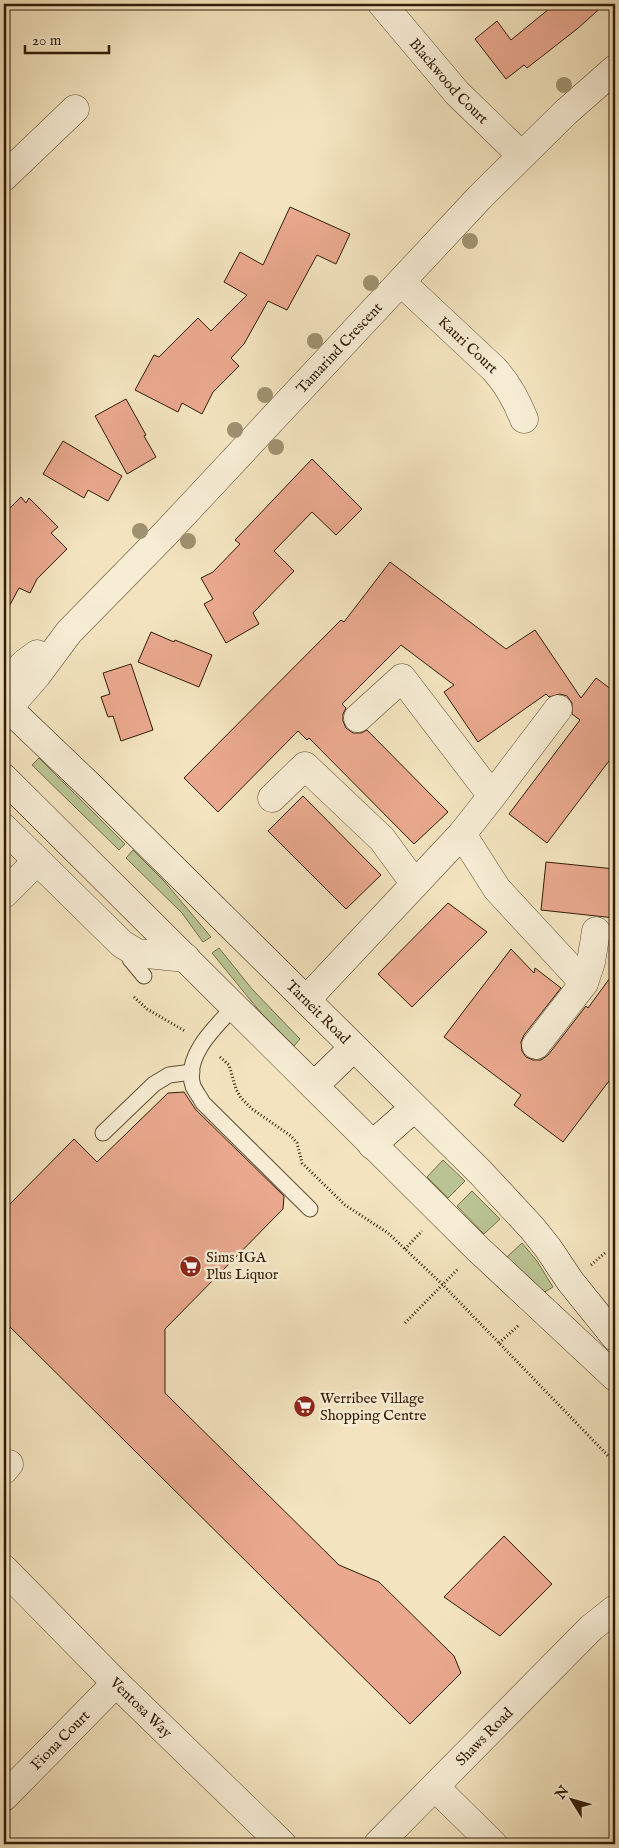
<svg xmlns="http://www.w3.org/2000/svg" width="619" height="1848" viewBox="0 0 619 1848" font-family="'IM FELL English',serif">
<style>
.green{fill:#bac493;stroke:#76704c}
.building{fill:#eaa98f;stroke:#321c05}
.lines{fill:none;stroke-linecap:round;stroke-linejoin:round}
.service-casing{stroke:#624e34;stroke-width:17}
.minor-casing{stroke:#624e34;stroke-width:29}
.tertiary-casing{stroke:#624e34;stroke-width:29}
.secondary-casing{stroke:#321c05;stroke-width:29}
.path{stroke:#321c05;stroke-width:3;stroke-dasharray:1 2.5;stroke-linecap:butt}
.service{stroke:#f7edd5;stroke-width:15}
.minor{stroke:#f7edd5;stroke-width:28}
.tertiary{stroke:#f7edd5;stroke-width:28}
.secondary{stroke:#f7edd5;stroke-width:28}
.tree{fill:#9f9270}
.labels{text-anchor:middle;stroke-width:5;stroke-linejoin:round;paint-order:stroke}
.street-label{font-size:15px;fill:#321c05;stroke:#f7edd5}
.poi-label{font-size:15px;fill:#321c05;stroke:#f7edd5;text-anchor:start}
</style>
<rect width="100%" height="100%" fill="#f3e4bf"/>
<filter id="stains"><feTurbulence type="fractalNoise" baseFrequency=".004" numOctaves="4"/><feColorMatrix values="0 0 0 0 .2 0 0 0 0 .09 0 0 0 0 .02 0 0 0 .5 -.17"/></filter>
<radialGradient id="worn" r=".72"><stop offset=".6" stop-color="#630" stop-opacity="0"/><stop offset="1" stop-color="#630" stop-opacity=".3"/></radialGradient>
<g class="green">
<path d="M39 758 125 844 119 850 32 765Z"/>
<path d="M133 850 164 881 211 937 203 942 182 913 126 858Z"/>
<path d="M219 948 252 989 300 1039 294 1046 261 1013 212 953Z"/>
<path d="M443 1160 465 1181 448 1198 427 1177Z"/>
<path d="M472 1191 500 1219 484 1234 457 1206Z"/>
<path d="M522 1243 537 1261 553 1287 543 1293 507 1257Z"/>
</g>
<g class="building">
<path d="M555 4H605L577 29 527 68 524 65 506 79 475 39 497 21 511 40Z"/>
<path d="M290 207 350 234 336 264 317 255 287 310 268 301 244 344 231 358 239 366 213 392 202 414 182 403 178 412 135 390 154 355 159 357 198 318 211 331 247 295 224 282 240 252 263 265Z"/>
<path d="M126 399 146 435 144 436 156 457 127 474 95 416Z"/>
<path d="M63 441 122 476 108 501 88 490 84 498 43 474Z"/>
<path d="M312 459 362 509 336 535 312 512 274 551 294 571 253 613 259 624 226 643 204 604 213 599 201 578 213 572 240 544 235 540Z"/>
<path d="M21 497 26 503 29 498 58 527 51 533 67 549 37 579 30 593 19 588 4 616V514Z"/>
<path d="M390 562 506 649 535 630 581 698 596 678 615 692V753L547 843 509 814 580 720 572 714V703L567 696 560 694 549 697 546 694 478 742 444 692 454 685 401 645 342 704 346 708 343 714V721L346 728 353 733H361L367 730 448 812 414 844 309 738 307 740 298 731 218 812 184 778 341 620 344 622Z"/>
<path d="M151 632 174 642 175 640 212 655 199 687 138 662Z"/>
<path d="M131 664 153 730 121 741 113 716 108 717 101 697 110 694 103 673Z"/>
<path d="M303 796 381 875 346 909 268 831Z"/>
<path d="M546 862 615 869V918L541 910Z"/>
<path d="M448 903 487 932 412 1007 378 974Z"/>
<path d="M511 949 534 973 535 968 561 988 524 1035 521 1042 522 1051 526 1057 533 1060H541L548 1055 586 1006 588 1008 615 971V1073L563 1142 514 1105 521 1095 444 1037Z"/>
<path d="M184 1092 196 1110 284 1196 283 1209 165 1329V1393L339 1565 379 1582 454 1656 461 1673 410 1724 4 1321V1210L74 1139 97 1162 168 1093Z"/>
<path d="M504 1536 552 1584 500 1636 444 1597Z"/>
</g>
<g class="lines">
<defs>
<g id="service">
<path d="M129 949 130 959 144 976"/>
<path d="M235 1006C217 1025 183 1056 193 1086 195 1091 200 1097 203 1103L310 1209"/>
<path d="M103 1133 154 1084 169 1075 192 1072"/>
</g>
<g id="minor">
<path id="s1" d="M382 4 457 93 521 155"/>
<path d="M4 177 75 109"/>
<path id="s2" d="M401 282 494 369C508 384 516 399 524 419"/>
<path d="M4 684 25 663 37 654"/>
<path id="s3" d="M4 713 37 675 69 632 165 534 480 197 566 112 615 69"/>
<path d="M358 718 402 678 492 796 462 834"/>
<path d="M492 796 558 709"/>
<path d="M272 798 305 766 382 839 415 884 306 1000"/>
<path d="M4 828 122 944 137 953 186 958"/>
<path d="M415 884 462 834 497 889 584 983 536 1045"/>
<path d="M4 894 37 861"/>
<path d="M584 983 591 962 596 931"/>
<path d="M4 1470 9 1464"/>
<path id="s4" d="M4 1569 116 1683 282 1844"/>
<path d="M435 1787 493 1844"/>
<path id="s5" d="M4 1797 116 1683"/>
</g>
<g id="tertiary">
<path id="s6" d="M378 1844 591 1628 615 1609"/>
</g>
<g id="secondary">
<path id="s7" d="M4 704 94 790 480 1172 532 1228 548 1248 570 1281 615 1337"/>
<path d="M4 778 478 1249 615 1377"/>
<path d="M314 1086 353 1048"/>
<path d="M372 1145 414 1108"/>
</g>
</defs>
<use href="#service" class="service-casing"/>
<use href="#minor" class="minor-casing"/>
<use href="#tertiary" class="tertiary-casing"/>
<use href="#secondary" class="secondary-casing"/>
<g class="path">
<path d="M134 997 147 1009 185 1031"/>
<path d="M220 1057 229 1065 236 1089 241 1098 252 1109 291 1136 297 1143 302 1163 345 1205 388 1233 405 1249 443 1285 615 1463"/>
<path d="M405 1249 422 1231"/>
<path d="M591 1265 605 1253"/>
<path d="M405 1323 459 1268"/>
<path d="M499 1343 519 1325"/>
</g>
<use href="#service" class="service"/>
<use href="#minor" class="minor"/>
<use href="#tertiary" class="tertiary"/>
<use href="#secondary" class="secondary"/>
</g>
<g class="tree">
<circle cx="564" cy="85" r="8"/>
<circle cx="470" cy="241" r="8"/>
<circle cx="371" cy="283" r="8"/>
<circle cx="315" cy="341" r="8"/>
<circle cx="265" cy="395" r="8"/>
<circle cx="235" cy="430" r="8"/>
<circle cx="276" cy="447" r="8"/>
<circle cx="140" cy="531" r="8"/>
<circle cx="188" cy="541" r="8"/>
</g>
<defs>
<symbol id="supermarket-disc" viewBox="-11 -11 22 22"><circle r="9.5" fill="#8f2418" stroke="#f7edd5"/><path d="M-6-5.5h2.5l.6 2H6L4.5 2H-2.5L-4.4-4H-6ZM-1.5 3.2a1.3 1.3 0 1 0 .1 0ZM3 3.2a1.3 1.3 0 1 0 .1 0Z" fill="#fff"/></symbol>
</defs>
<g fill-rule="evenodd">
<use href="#supermarket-disc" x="178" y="1254" width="25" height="25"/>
<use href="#supermarket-disc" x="292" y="1394" width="25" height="25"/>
</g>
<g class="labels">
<g class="street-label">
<text dy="5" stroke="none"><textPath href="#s1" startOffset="102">Blackwood Court</textPath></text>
<text dy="5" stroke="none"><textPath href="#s2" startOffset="92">Kauri Court</textPath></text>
<text dy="5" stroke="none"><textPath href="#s3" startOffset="496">Tamarind Crescent</textPath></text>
<text dy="5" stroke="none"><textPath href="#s7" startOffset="440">Tarneit Road</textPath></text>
<text dy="5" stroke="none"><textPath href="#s4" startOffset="195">Ventosa Way</textPath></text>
<text dy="5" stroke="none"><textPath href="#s6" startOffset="151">Shaws Road</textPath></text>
<text dy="5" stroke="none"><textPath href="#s5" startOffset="80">Fiona Court</textPath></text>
</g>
<g class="poi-label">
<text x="206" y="1262">Sims IGA<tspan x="206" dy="17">Plus Liquor</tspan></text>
<text x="320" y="1403">Werribee Village<tspan x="320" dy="17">Shopping Centre</tspan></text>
</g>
</g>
<rect width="619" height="1848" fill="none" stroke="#f3e4bf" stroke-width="20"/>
<rect x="5" y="5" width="609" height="1838" fill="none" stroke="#321c05" stroke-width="2.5"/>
<rect x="10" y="10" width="599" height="1828" fill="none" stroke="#321c05"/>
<g transform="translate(572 1800) rotate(307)" stroke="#f7edd5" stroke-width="4" paint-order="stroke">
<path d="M0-4L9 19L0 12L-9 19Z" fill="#321c05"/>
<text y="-8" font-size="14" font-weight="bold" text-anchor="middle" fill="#321c05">N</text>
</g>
<path d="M25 45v8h84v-8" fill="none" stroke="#321c05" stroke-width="2.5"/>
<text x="32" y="45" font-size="15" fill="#321c05" stroke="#f7edd5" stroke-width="4" paint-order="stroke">20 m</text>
<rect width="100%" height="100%" filter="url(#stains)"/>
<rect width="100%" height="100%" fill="url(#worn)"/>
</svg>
